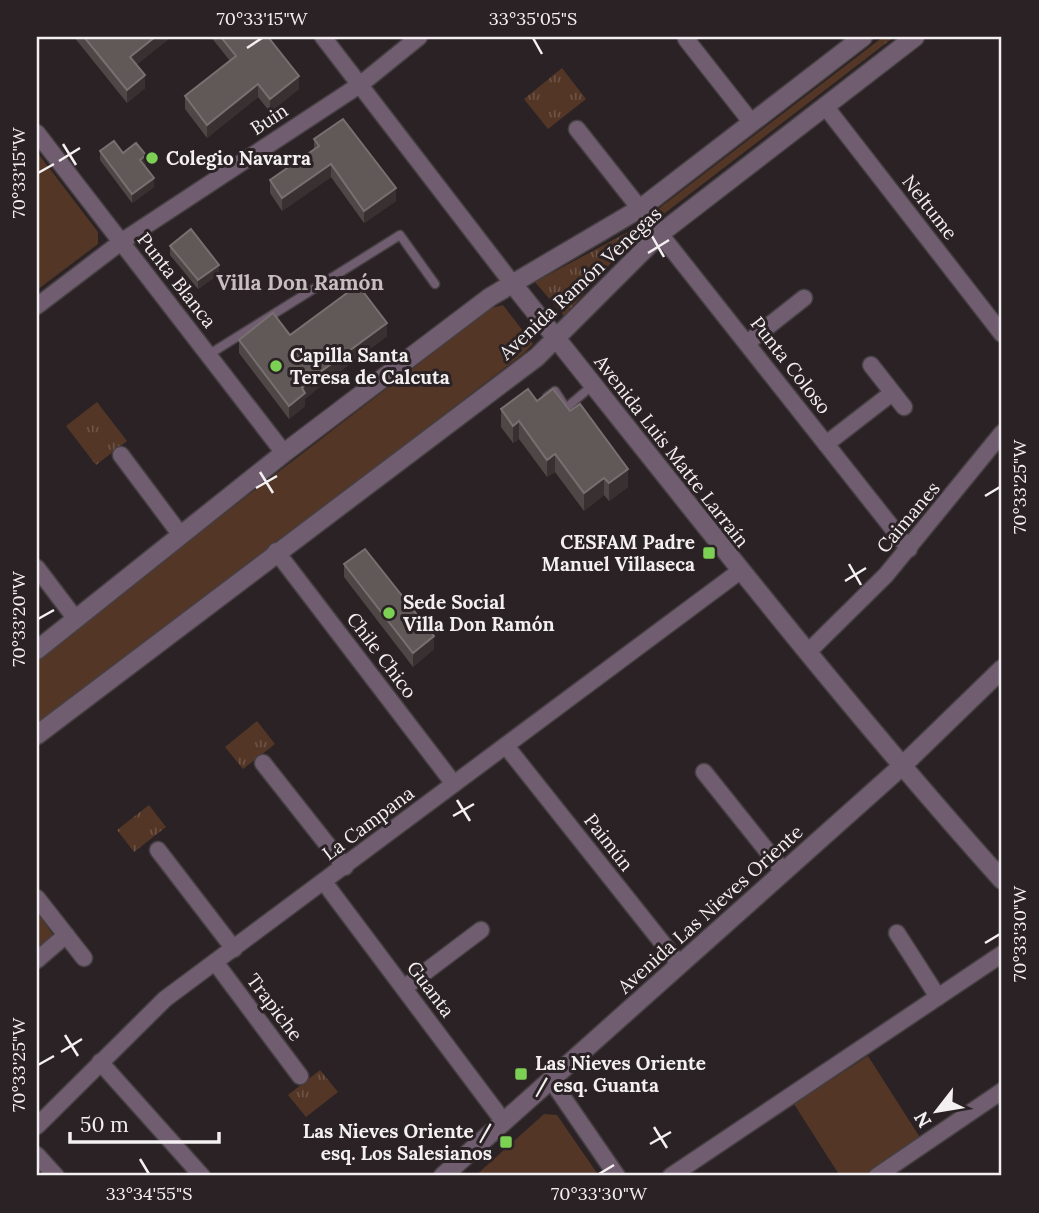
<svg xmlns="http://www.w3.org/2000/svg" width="1039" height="1213" viewBox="0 0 1039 1213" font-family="Lora,serif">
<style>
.grass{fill:url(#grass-tufts)}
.park{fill:#533625}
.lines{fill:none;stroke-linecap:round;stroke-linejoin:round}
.service-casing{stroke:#463f42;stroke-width:11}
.minor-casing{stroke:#463f42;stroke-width:19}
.tertiary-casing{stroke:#463f42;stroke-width:21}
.service{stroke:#705e70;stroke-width:8}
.minor{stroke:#705e70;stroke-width:16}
.tertiary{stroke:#705e70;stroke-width:18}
.wall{fill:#4f4746}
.shaded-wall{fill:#393031}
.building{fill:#615958;stroke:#787070;stroke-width:2}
.ticks{fill:none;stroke:#f4eff1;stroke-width:2.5}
.poi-dot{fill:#7cd154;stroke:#2a2225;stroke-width:2.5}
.labels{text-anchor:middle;stroke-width:6;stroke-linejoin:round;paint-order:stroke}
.street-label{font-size:19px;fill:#f4eff1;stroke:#2a2225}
.poi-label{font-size:19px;font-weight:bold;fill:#f4eff1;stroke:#2a2225;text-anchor:start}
.neighbourhood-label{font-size:21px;font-weight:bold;fill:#c8bdc1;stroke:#2a2225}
.neatline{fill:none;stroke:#f4eff1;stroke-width:2.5}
.ticks-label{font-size:18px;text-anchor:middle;fill:#f4eff1}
</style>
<defs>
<pattern id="grass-tufts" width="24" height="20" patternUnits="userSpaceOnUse" patternTransform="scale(1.75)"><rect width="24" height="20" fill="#533625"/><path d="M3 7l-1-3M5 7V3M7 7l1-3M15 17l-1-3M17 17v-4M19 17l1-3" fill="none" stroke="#6c5345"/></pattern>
</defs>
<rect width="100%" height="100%" fill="#2a2225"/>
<g class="grass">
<path d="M883 37H894L635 236 564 316 535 282 628 232Z"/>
<path d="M562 68 586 99 548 129 524 99Z"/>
<path d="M97 402 127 441 96 465 66 426Z"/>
<path d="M257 721 275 744 243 769 225 747Z"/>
<path d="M149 805 166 827 134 852 117 830Z"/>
<path d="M37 911 53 935 37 950Z"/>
<path d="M320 1070 338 1092 306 1117 288 1095Z"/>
</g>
<g class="park">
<path d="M37 152 98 232V244L37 290Z"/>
<path d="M503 305 533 344 524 353 37 727V658L491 308Z"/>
<path d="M868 1056 921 1139 864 1176H840L794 1104Z"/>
<path d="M544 1114 557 1115 599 1176H475Z"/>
</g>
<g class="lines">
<defs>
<g id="service">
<path d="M208 355 400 235 435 284"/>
<path d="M547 397 555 391 566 408 593 385"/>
</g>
<g id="minor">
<path d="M323 37 512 283"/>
<path d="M686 39 752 123"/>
<path d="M825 106 1002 334"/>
<path d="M577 129 909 549"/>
<path d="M37 133 284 453"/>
<path d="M37 306 121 242 361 84 419 37"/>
<path d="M747 343 804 298"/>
<path d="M871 365 904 407"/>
<path d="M826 444 892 393"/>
<path d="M121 455 180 534"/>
<path d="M276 551 454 784"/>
<path d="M37 568 75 618"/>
<path d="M809 651 886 575 1002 433"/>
<path d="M506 746 680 965"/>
<path d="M263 763 345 867"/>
<path d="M704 772 784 872"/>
<path d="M158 850 234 949"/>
<path d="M324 882 504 1122"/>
<path d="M37 898 84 958"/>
<path d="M897 933 938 997"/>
<path d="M37 960 66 935"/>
<path d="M215 962 300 1076"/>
<path d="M404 988 481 930"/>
<path d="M100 1062 202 1176"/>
<path d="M551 1080 617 1176"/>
<path d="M37 1126 165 999 740 571"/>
<path d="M37 1155 56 1176"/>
<path d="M671 1176 1002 954"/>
<path d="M877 1176 1002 1091"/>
</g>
<g id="tertiary">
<path d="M512 283C673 484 830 688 1002 880"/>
<path d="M37 650 284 453 490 297 641 208 863 37"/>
<path d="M37 735 537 357 661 233 915 37"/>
<path d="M443 1176 901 767 1002 669"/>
</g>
</defs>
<use href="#service" class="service-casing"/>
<use href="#minor" class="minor-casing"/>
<use href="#tertiary" class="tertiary-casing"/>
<use href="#service" class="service"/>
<use href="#minor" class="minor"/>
<use href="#tertiary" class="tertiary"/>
</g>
<g class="wall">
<path d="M74 37H171L136 65 145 88 127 103Z"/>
<path d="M211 37H268L299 89 270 112 258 97 207 138 185 109V96L230 61Z"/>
<path d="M314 139 396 201 364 223 331 177 282 211 270 193V180L314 150Z"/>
<path d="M100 151 123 153 146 164 145 166 154 187 132 203 100 160Z"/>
<path d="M170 246 219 274 198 289 170 255Z"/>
<path d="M290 335 387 336 319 387 305 399V406L289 419 239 353V340Z"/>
<path d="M537 401 570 411 628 487 609 501 604 495 584 511 555 472 547 477 519 439 513 443 501 427V409Z"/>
<path d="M344 564 434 649 413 667 344 577Z"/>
</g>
<g class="shaded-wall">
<path d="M155 37H171L130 70V57Z"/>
<path d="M145 75V88L127 103V90Z"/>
<path d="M299 76V89L270 112V99Z"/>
<path d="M258 84V97L207 138V125Z"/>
<path d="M146 155V164L140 169V160Z"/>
<path d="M331 164V177L282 211V198Z"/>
<path d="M154 178V187L132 203V194Z"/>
<path d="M396 188V201L364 223V211Z"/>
<path d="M219 265V274L198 289V280Z"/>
<path d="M387 323V336L319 387 305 399V406L289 419V406L302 388 319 373Z"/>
<path d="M519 421V439L513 443V426Z"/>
<path d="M555 454V472L547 477V460Z"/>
<path d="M628 469V487L609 501V483Z"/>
<path d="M604 478V495L584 511V493Z"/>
<path d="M434 636V649L413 667V653Z"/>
</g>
<g class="building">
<path d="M84 37H155L130 57 145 75 127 90Z"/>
<path d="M221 37H268L299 76 270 99 258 84 207 125 185 96 236 56Z"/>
<path d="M343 119 396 188 364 211 331 164 282 198 270 180 319 146 314 139Z"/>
<path d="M114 141 123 153 136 143 146 155 140 160 154 178 132 194 100 151Z"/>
<path d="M191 229 219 265 198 280 170 246Z"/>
<path d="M358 285 387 323 319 373 302 388 305 393 289 406 239 340 273 313 290 335Z"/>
<path d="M528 389 537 401 553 389 570 411 580 404 628 469 609 483 604 478 584 493 555 454 547 460 519 421 513 426 501 409Z"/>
<path d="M365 549 434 636 413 653 344 564Z"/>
</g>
<path class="ticks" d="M533 38 542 54M247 48 262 38M63 144 76 165M59 161 80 148M38 173 54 164M652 236 664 257M648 253 669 240M260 472 273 493M256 488 277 476M985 496 1000 487M849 564 861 585M845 581 866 568M38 619 54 610M457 800 470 821M453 816 474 804M985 943 1000 934M65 1035 78 1056M61 1052 82 1039M38 1065 54 1056M654 1127 667 1148M650 1144 671 1132M140 1159 149 1174M599 1174 614 1165"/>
<g class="poi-dot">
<circle cx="152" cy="158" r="7"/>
<circle cx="276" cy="366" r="7"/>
<rect x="702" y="546" width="14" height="14" rx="3.5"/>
<circle cx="389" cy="613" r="7"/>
<rect x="514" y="1067" width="14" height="14" rx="3.5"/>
<rect x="499" y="1135" width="14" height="14" rx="3.5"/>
</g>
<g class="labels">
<g class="street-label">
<text transform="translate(269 119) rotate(-33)" y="7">Buin</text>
<text transform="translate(930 207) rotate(52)" y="7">Neltume</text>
<text transform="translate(177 280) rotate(52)" y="7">Punta Blanca</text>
<text transform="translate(580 283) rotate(-43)" y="7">Avenida Ramón Venegas</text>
<text transform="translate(791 365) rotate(52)" y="7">Punta Coloso</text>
<text transform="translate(672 451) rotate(52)" y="7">Avenida Luis Matte Larraín</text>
<text transform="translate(908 517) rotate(-50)" y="7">Caimanes</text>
<text transform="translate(382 655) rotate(53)" y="7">Chile Chico</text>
<text transform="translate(368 823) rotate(-37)" y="7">La Campana</text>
<text transform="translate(609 842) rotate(52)" y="7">Paimún</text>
<text transform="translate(710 909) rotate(-42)" y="7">Avenida Las Nieves Oriente</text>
<text transform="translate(431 989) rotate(53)" y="7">Guanta</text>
<text transform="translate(275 1007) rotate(53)" y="7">Trapiche</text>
</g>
<g class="poi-label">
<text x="166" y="165">Colegio Navarra</text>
<text x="290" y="362">Capilla Santa<tspan x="290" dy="22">Teresa de Calcuta</tspan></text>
<text x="695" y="549" text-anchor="end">CESFAM Padre<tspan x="695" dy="22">Manuel Villaseca</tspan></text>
<text x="403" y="609">Sede Social<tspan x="403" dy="22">Villa Don Ramón</tspan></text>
<text x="535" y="1070">Las Nieves Oriente<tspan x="535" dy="22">/ esq. Guanta</tspan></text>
<text x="492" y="1138" text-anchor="end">Las Nieves Oriente /<tspan x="492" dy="22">esq. Los Salesianos</tspan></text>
</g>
<g class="neighbourhood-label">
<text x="300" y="290">Villa Don Ramón</text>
</g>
</g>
<rect width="1039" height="1213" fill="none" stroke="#2a2225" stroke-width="77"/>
<g transform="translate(937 1111) rotate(239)" stroke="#2a2225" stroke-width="5" paint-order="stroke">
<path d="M0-5L12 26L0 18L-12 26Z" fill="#f4eff1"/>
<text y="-10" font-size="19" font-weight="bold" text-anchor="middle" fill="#f4eff1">N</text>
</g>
<path d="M70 1132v10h149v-10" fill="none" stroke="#f4eff1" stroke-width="3.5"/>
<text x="80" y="1132" font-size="21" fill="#f4eff1" stroke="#2a2225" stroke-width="5" paint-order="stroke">50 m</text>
<rect x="38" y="38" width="962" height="1136" class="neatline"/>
<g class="ticks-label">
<text x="262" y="25">70°33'15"W</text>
<text x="533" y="25">33°35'05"S</text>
<text transform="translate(19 173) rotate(-90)" y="6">70°33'15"W</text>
<text transform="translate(1020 487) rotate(-90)" y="6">70°33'25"W</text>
<text transform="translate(19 619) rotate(-90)" y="6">70°33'20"W</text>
<text transform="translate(1020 934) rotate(-90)" y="6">70°33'30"W</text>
<text transform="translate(19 1065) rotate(-90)" y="6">70°33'25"W</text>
<text x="149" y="1200">33°34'55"S</text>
<text x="599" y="1200">70°33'30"W</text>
</g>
</svg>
